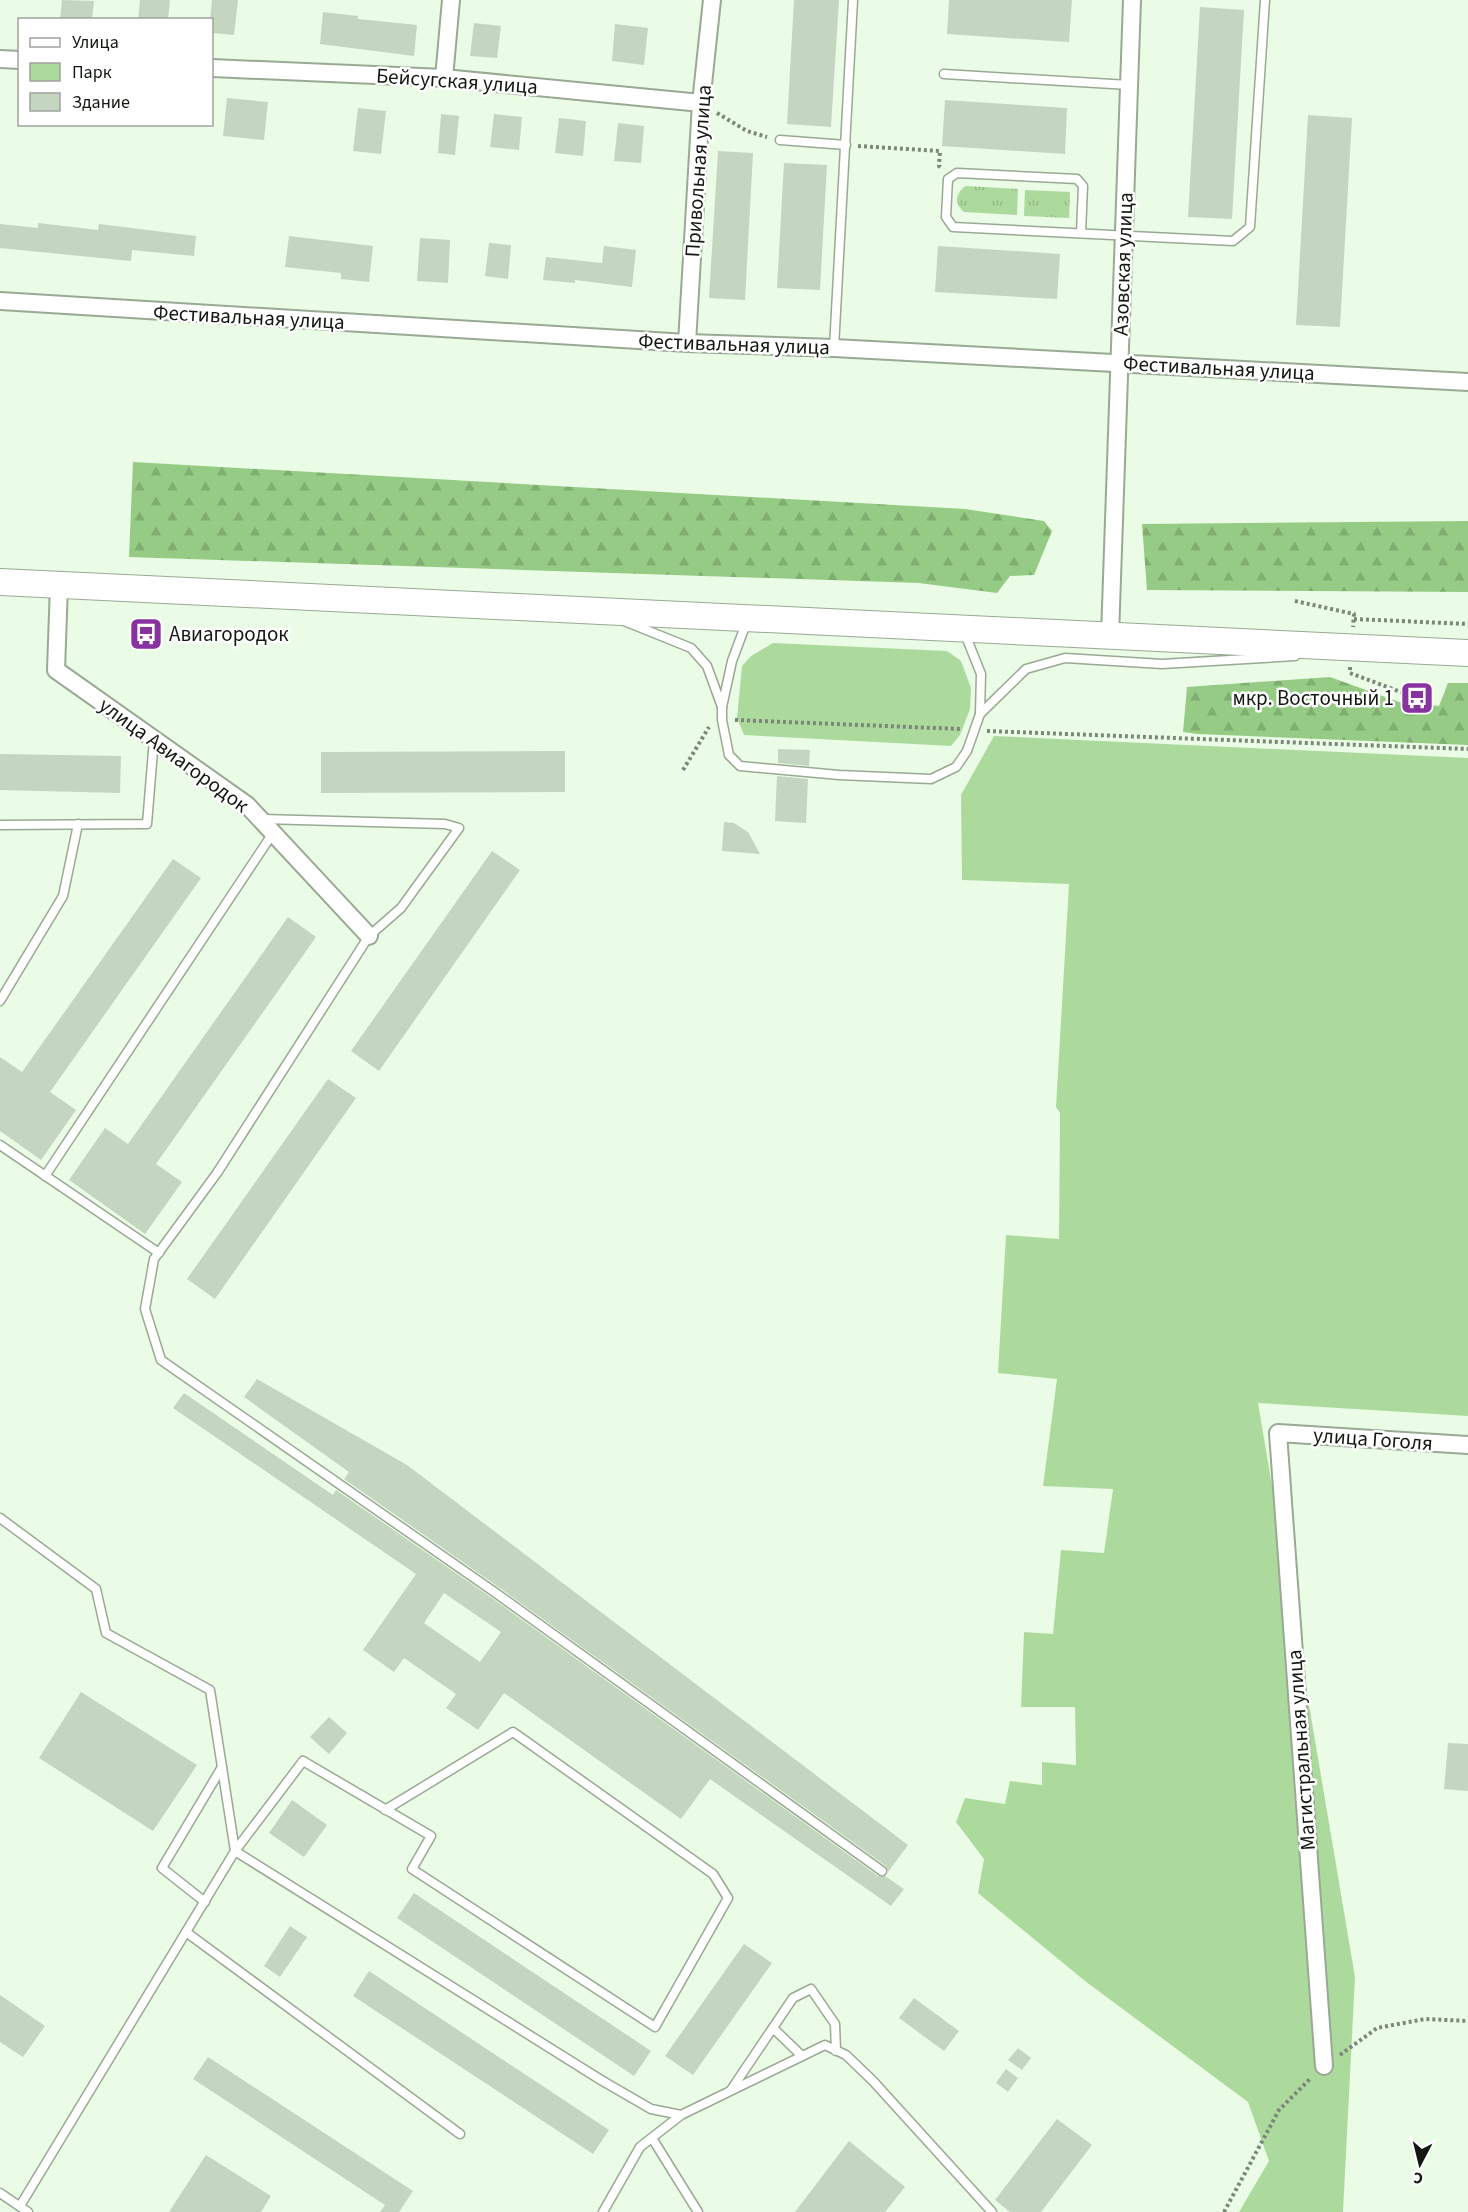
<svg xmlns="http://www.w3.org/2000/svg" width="1468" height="2212" viewBox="0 0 1468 2212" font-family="'Source Sans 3',sans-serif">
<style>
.green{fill:#acda9d}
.forest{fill:url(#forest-firs)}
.park{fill:url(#park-tufts)}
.building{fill:#c5d6c0;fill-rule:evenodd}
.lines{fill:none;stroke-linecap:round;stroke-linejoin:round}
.service-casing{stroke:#99a994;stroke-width:11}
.minor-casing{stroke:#99a994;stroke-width:20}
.primary-casing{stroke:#99a994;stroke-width:28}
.path{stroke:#7b8778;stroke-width:4;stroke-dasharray:3 3;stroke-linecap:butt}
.service{stroke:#fff;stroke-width:8}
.minor{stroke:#fff;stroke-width:16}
.primary{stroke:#fff;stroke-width:26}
.labels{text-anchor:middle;stroke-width:5;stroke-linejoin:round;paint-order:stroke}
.street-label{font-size:21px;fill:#131911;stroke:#fff}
.poi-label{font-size:21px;fill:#131911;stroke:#fff;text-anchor:start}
</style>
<defs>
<pattern id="forest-firs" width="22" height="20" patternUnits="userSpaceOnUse" patternTransform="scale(1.5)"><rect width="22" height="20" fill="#95cb84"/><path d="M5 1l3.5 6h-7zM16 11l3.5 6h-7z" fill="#80ae71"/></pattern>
<pattern id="park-tufts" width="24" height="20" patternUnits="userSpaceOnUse" patternTransform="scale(1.5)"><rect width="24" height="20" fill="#acda9d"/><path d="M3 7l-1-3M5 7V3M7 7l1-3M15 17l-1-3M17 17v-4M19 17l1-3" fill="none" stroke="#93ba86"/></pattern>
</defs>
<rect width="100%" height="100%" fill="#eafce5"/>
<g class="green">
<path d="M773 643 947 651 961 661 971 688 970 709 960 735 951 746 744 735 737 718 742 666 751 656Z"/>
<path d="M994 736 1468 758V1416L1258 1403 1355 1977 1343 2212H1239L1269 2161 1248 2102 1085 1981 978 1893 984 1859 956 1822 965 1798 1005 1804 1010 1781 1042 1785V1762L1076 1765 1075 1707H1021L1024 1632 1053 1634 1061 1550 1104 1553 1113 1489 1043 1486 1057 1379 998 1373 1006 1235 1059 1239 1060 1113 1056 1107 1069 884 962 880 961 795Z"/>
</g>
<g class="forest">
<path d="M133 462 965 509 1044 521 1052 531 1034 575 1010 576 997 593 919 583 129 557Z"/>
<path d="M1468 521V592L1147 590 1142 524Z"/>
<path d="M1330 677 1399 702 1439 706 1448 683H1468V745L1198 734 1183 732 1187 687Z"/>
</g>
<g class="park">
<path d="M966 186 1018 189 1017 215 964 212C954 204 955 193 966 186Z"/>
<path d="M1025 190 1070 192 1069 218 1024 216Z"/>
</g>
<g class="building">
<path d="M62 0 94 1 92 20H60Z"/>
<path d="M140 0H170L168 20H138Z"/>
<path d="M212 0H238L234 35 212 33V20H210Z"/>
<path d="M794 0H839L831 127 787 124Z"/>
<path d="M949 0H1072L1069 42 947 34Z"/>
<path d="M1200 7 1244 10 1232 219 1188 217Z"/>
<path d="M323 12 358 16V19L417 25 414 56 320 44Z"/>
<path d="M474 23 501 26 497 58 470 56Z"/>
<path d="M615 24 648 28 644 65 612 61Z"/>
<path d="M227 98 268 102 264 140 223 136Z"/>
<path d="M945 100 1067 108 1065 154 942 146Z"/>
<path d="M358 108 386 111 381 154 353 151Z"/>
<path d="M441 114 459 116 455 155 438 153Z"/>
<path d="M494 114 522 117 519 150 490 147Z"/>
<path d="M1308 115 1352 118 1340 327 1296 325Z"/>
<path d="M559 118 586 121 583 156 555 153Z"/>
<path d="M618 123 644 126 641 163 614 161Z"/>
<path d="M718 151 753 153 745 300 709 298Z"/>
<path d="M784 163 827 165 820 290 777 288Z"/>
<path d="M38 223 98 230 99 224 196 236 194 256 132 250 131 261 0 248V224L38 228Z"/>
<path d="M289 236 373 246 369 282 341 279V273L285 267Z"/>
<path d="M420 238 450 240 448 283 417 281Z"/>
<path d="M489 243 511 245 508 279 485 276Z"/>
<path d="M604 246 636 250 632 287 575 280V283L543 280 546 257 602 263Z"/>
<path d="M938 246 1060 254 1057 299 935 292Z"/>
<path d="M778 749 810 750 809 766 778 763Z"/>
<path d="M565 751V792L321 793V752Z"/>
<path d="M0 754 121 756 120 793 0 790Z"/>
<path d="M777 776 808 779 806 823 775 821Z"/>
<path d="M724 822 734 823 748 832 760 854 722 851Z"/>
<path d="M492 851 520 870 379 1071 351 1051Z"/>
<path d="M173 859 201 878 50 1092 76 1110 41 1160 0 1131V1057L22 1072Z"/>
<path d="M288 917 316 937 156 1164 182 1182 145 1234 69 1180 105 1128 128 1144Z"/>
<path d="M328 1079 356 1098 215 1299 187 1279Z"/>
<path d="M257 1379 407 1465 908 1845 888 1872 886 1866 497 1586 344 1479 349 1472 244 1397Z"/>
<path d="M184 1393 333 1495 336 1490 489 1596 878 1876H885L904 1889 891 1906 710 1779 681 1819 504 1693 478 1730 446 1708 456 1694 404 1658 394 1672 363 1650 416 1574 173 1408ZM444 1593 501 1632 480 1662 424 1623Z"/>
<path d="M81 1692 197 1765 153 1831 39 1758Z"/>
<path d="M329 1717 347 1733 329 1754 310 1737Z"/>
<path d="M1448 1743 1468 1744V1791L1444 1789Z"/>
<path d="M292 1800 327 1825 304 1857 269 1833Z"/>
<path d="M414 1893 651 2051 634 2076 397 1918Z"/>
<path d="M290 1926 307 1937 280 1977 264 1966Z"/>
<path d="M744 1944 772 1963 693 2075 665 2056Z"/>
<path d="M369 1971 609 2130 593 2154 353 1996Z"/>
<path d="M0 1995 45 2026 23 2057 0 2042Z"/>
<path d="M914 1998 959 2031 944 2051 899 2018Z"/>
<path d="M1018 2048 1031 2058 1022 2070 1008 2060Z"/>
<path d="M208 2057 413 2191 399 2212H380L385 2205 193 2079Z"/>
<path d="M1006 2069 1018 2078 1008 2092 996 2083Z"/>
<path d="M1057 2119 1092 2145 1041 2212H1010L995 2200Z"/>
<path d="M849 2141 905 2187 885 2212H795Z"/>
<path d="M206 2155 271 2196 261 2212H169Z"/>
</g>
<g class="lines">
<defs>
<g id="service">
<path d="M944 74 1129 85"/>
<path d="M780 140 846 145"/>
<path d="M1081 233 1083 186 1077 179 957 173 948 179 946 217 953 227 1233 241 1250 227 1265 0"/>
<path d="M834 348 853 0"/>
<path d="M624 621 691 648 707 666 722 707"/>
<path d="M747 621 732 661 722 707V720L729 755 740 766 839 775 931 779 956 767 967 751 980 714 1026 669 1065 658 1162 664 1295 656"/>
<path d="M965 634 981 674 980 714"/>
<path d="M262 819 445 824 459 828 401 908 369 936 217 1173 154 1259 145 1309 161 1360 493 1591 882 1871"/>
<path d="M0 825 147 824 154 739"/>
<path d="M0 1001 63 896 78 824"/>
<path d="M0 1145 159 1253"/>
<path d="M45 1176 273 833"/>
<path d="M0 1518 96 1589 106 1633 210 1690 235 1851 601 2080 651 2109 681 2115"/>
<path d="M205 1902 162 1868 222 1767"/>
<path d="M186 1932 460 2134"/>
<path d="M773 2028 802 2056"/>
<path d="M731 2090 793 1998 811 1989 835 2024 836 2051"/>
<path d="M652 2138 698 2212"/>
<path d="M0 2193 28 2212"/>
<path d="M20 2206 235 1851 303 1761 431 1836 412 1869 655 2027 728 1898 713 1874 513 1732 385 1810"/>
<path d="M603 2212 640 2147 681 2115 825 2045 846 2055 873 2081 992 2212"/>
</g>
<g id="minor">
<path d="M0 59 20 60"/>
<path d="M212 68 444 78 701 103"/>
<path d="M444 78 451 0"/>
<path d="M0 301 687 343 834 348 1468 382"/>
<path d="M687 343 701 103 712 0"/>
<path d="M59 585 56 670 247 805 369 936"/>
<path d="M1110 636 1132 0"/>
<path d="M1324 2066 1278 1433 1468 1445"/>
</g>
<path id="primary" d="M0 582 1468 653"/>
</defs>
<use href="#service" class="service-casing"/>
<use href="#minor" class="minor-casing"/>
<use href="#primary" class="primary-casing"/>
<g class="path">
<path d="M717 113 747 131 767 137"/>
<path d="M858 146 940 151 939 166 942 169"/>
<path d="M1295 601 1354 614 1353 627"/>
<path d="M1354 619 1468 624"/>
<path d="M1350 667V673L1406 694 1412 689"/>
<path d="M735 720 961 729"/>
<path d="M987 731 1468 749"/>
<path d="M683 770 709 727"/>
<path d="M1340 2055 1377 2028 1425 2019 1468 2021"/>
<path d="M1224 2212 1279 2110 1311 2078"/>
</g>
<use href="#service" class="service"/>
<use href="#minor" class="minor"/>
<use href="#primary" class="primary"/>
</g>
<defs>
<symbol id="bus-square" viewBox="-11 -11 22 22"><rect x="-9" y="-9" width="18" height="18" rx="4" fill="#88329f" stroke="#fff"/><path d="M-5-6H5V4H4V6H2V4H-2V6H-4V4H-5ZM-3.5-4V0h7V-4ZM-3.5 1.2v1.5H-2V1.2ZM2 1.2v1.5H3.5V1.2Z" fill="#fff"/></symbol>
</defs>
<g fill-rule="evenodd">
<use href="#bus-square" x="127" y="615" width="38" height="38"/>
<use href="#bus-square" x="1398" y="679" width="38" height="38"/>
</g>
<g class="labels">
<g class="street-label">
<text transform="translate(457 81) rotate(4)" y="7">Бейсугская улица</text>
<text transform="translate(698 171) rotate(-86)" y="7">Привольная улица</text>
<text transform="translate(1123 264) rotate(-88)" y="7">Азовская улица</text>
<text transform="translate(249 317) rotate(3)" y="7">Фестивальная улица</text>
<text transform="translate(734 344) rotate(2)" y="7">Фестивальная улица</text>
<text transform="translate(1219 368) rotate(3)" y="7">Фестивальная улица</text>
<text transform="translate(174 755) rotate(36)" y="7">улица Авиагородок</text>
<text transform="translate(1373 1439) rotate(4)" y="7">улица Гоголя</text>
<text transform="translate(1301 1750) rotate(-94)" y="7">Магистральная улица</text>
</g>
<g class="poi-label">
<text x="169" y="641">Авиагородок</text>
<text x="1394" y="705" text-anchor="end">мкр. Восточный 1</text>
</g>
</g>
<rect x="18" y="18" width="195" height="108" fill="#ffffff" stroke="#a1a3a0" stroke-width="1.5"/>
<rect x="30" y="38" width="30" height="9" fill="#ffffff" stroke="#a1a3a0" stroke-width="1.5"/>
<text x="72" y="48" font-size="18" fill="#131911">Улица</text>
<rect x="30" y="63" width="30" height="18" fill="#acda9d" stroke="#a1a3a0" stroke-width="1.5"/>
<text x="72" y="78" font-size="18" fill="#131911">Парк</text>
<rect x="30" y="93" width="30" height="18" fill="#c5d6c0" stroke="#a1a3a0" stroke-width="1.5"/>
<text x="72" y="108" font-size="18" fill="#131911">Здание</text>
<g transform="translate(1420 2164) rotate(187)" stroke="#ffffff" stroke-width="4.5" paint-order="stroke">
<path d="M0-4.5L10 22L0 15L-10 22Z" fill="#131911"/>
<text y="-9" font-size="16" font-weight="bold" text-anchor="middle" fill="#131911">С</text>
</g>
</svg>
